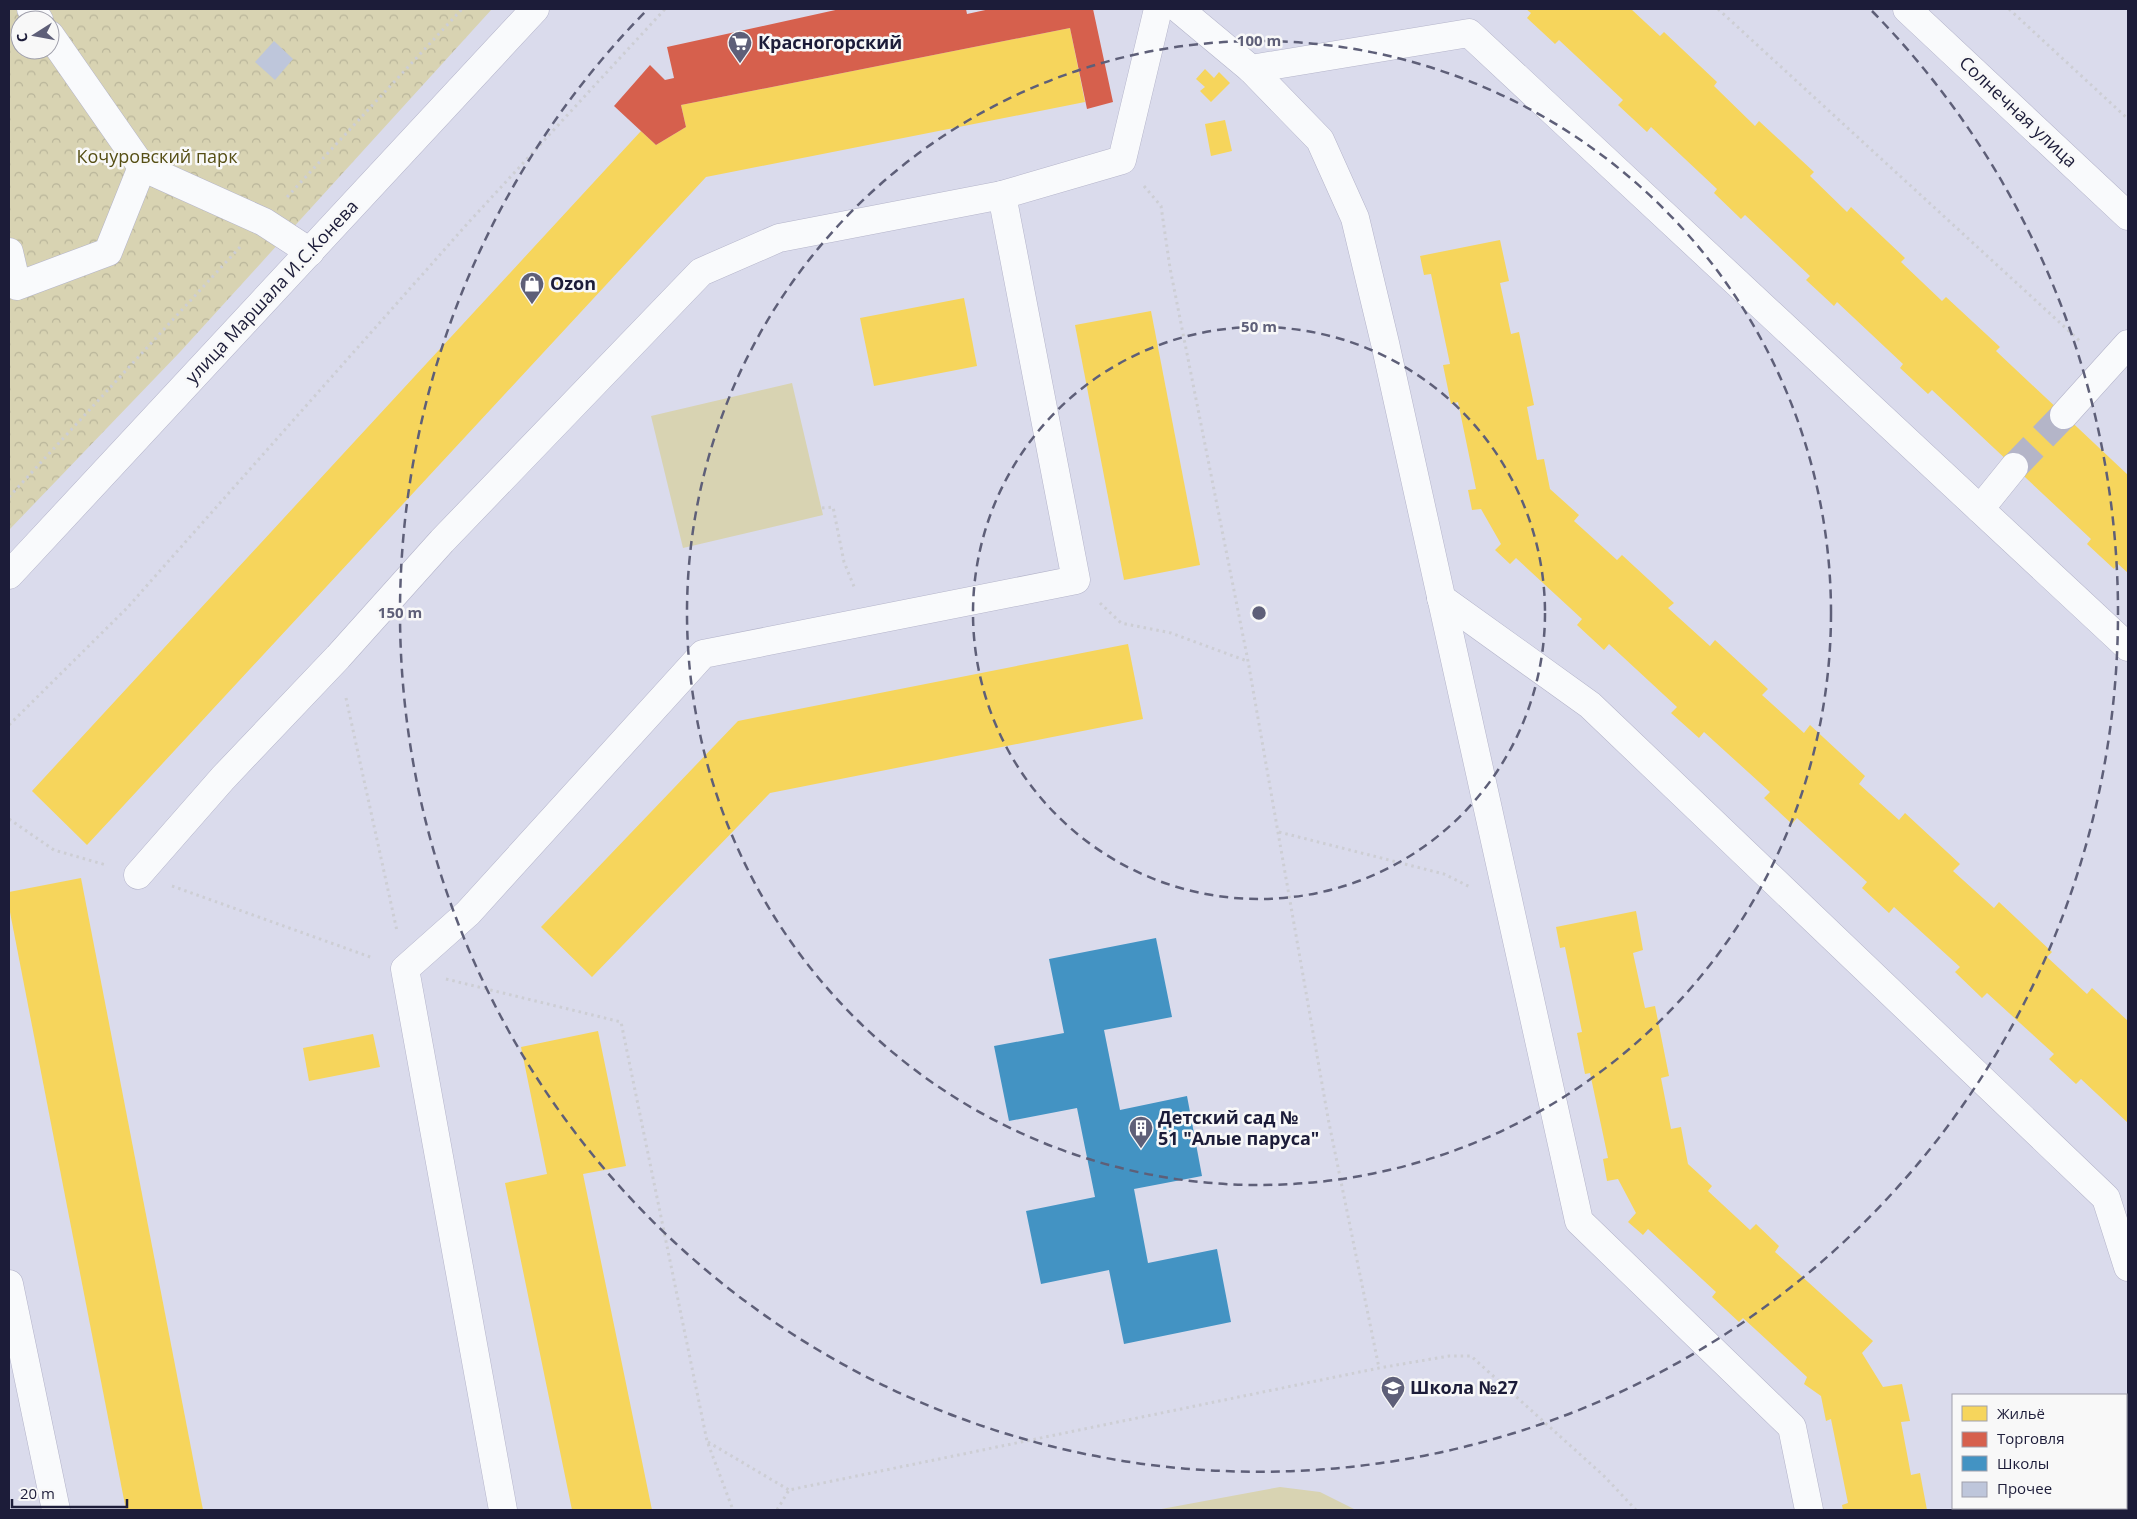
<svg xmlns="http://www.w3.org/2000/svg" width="2137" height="1519" viewBox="0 0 2137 1519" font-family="'Open Sans',sans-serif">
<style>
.green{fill:#d8d3b2}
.park{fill:url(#park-crowns);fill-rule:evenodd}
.homes{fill:#f6d55c}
.shops{fill:#d6604d}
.schools{fill:#4393c3}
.building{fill:#bec6db}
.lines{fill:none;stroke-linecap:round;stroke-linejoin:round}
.minor-tunnel{stroke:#b4b5c8;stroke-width:28;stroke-dasharray:28 14;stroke-linecap:butt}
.minor-casing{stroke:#b4b4ca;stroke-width:29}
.major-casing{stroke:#b4b4ca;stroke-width:29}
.path{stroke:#cdced4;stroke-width:3;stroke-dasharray:2.5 4;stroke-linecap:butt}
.minor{stroke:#f9fafc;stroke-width:28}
.major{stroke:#f9fafc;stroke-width:28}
.ring{fill:none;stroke:#5e5f78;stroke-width:2.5;stroke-dasharray:9 6}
.labels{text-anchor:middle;stroke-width:5;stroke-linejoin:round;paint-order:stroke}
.poi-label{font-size:18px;font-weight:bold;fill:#1c1c39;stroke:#f8f8f8;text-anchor:start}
.street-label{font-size:18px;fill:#1c1c39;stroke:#f8f8f8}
.park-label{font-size:18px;fill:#554e14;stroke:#f8f8f8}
.centre{fill:#5e5f78;stroke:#f8f8f8;stroke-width:2.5}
.ring-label{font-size:15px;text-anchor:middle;font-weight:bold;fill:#5e5f78;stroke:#f8f8f8;stroke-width:5;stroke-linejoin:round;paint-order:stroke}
</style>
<defs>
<pattern id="park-crowns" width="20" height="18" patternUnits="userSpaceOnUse" patternTransform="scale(1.25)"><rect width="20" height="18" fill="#d8d3b2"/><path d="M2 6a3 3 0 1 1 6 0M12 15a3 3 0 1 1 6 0" fill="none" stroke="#b9b59a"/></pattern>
</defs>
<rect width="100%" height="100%" fill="#dadbec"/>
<g class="green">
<path d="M792 383 823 515 683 548 651 416Z"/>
<path d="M1280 1487 1320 1492 1356 1510H1156Z"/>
</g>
<path class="park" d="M9 9H492L180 352 9 530ZM20 20H50V50H20Z"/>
<g class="homes">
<path d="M1526 9H1631L1660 36 1664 32 1717 82 1714 86 1755 126 1759 121 1814 172 1810 176 1847 212 1851 207 1905 258 1901 262 1942 301 1946 297 2000 347 1996 351 2128 475V573L2118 564 2114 569 2087 544 2091 539 1932 390 1928 394 1900 368 1903 364 1837 302 1834 306 1806 280 1810 276 1745 215 1741 219 1714 193 1717 189 1651 127 1647 132 1618 105 1623 100 1559 40 1555 44 1527 18 1531 13Z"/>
<path d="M1070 28 1085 102 706 177 87 845 32 791 641 131 656 145 686 127 681 105Z"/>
<path d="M1205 69 1214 78 1219 72 1230 83 1211 102 1200 91 1205 87 1196 79Z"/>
<path d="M1225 120 1232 151 1211 156 1205 124Z"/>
<path d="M1500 240 1509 281 1500 283 1511 334 1519 332 1534 405 1527 407 1537 460 1544 459 1550 489 1579 515 1574 521 1617 560 1622 555 1674 603 1668 608 1710 646 1715 640 1768 689 1762 695 1804 733 1810 725 1865 776 1859 784 1899 820 1905 813 1960 864 1953 871 1994 908 1999 902 2052 952 2047 957 2087 994 2092 988 2128 1021V1123L2081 1079 2076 1084 2049 1059 2054 1054 1987 993 1982 998 1955 972 1960 967 1894 907 1889 913 1862 888 1867 882 1797 818 1792 824 1764 798 1770 792 1704 732 1699 738 1671 713 1677 707 1609 644 1604 650 1577 625 1582 619 1516 558 1510 564 1495 550 1501 544 1481 509 1472 510 1468 490 1476 489 1458 402 1451 404 1443 365 1450 364 1431 274 1424 275 1420 256Z"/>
<path d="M964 298 977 366 874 386 860 318Z"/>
<path d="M1151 311 1200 565 1124 580 1075 325Z"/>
<path d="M1128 644 1143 719 770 793 592 977 541 927 738 721Z"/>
<path d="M81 878 203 1510H126L9 907V892Z"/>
<path d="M1636 911 1643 950 1633 953 1645 1008 1655 1006 1669 1076 1661 1078 1671 1129 1681 1127 1688 1164 1712 1186 1708 1191 1750 1230 1756 1224 1779 1246 1775 1252 1873 1341 1862 1353 1883 1387 1902 1384 1910 1421 1901 1422 1911 1475 1920 1473 1927 1510H1843L1842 1505 1848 1503 1831 1419 1826 1421 1821 1396 1804 1384 1807 1377 1743 1318 1739 1322 1712 1297 1716 1292 1648 1229 1643 1235 1628 1222 1636 1213 1618 1179 1607 1181 1603 1159 1608 1158 1590 1073 1585 1074 1577 1033 1582 1032 1565 947 1560 948 1556 927Z"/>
<path d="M598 1031 626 1166 583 1174 652 1510H572L505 1183 547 1174 521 1047Z"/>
<path d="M373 1034 380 1067 309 1081 303 1048Z"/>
</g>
<path class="shops" d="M840 9H966L967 14 990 9H1093L1113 102 1087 109 1070 28 681 105 686 127 656 145 614 106 650 65 665 80 674 78 667 47Z"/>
<path class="schools" d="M1156 938 1172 1017 1104 1030 1120 1110 1187 1096 1202 1176 1134 1189 1148 1263 1217 1249 1231 1322 1124 1344 1109 1270 1041 1284 1026 1211 1095 1197 1077 1108 1009 1121 994 1046 1064 1033 1049 959Z"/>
<path class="building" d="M274 41 293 59 275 80 255 62Z"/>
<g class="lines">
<path class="minor-tunnel" d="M2014 467 2064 415"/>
<defs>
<g id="minor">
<path d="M31 9 39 20"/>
<path d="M1179 9 1251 69 1320 140 1355 218 1385 343 1579 1221 1792 1427 1809 1510"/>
<path d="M50 35 142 167 264 222 310 252"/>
<path d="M1251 69 1469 33 2128 647"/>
<path d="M9 252 17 286 108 252 142 167"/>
<path d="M2064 415 2128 344"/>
<path d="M1980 509 2014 467"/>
<path d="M1441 598 1590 705 2106 1198 2128 1267"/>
<path d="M138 875 223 778 338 657 442 541 701 272 779 238 1002 195 1122 160 1158 9"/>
<path d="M9 1284 56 1510"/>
<path d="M503 1510 405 969 468 913 703 654 1076 580 1002 195"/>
</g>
<g id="major">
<path d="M1907 9 2128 216"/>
<path d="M9 575 535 9"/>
</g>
</defs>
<use href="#minor" class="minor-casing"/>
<use href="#major" class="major-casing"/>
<g class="path">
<path d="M1718 9 2082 343"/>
<path d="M2009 9 2128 119"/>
<path d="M1144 186 1161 206 1170 268 1248 661 1328 1118 1379 1368"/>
<path d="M287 197 462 9"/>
<path d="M9 497 240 247"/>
<path d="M822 508 833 507 844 562 855 589"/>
<path d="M1100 603 1121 623 1171 633 1247 661"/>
<path d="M346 698 397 931"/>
<path d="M9 725 127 608 468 223 665 9"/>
<path d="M9 819 54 850 106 865"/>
<path d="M1279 832 1444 874 1470 887"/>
<path d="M172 886 373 958"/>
<path d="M446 979 621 1022 707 1441 733 1510"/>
<path d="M708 1442 789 1490"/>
<path d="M777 1510 789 1490 1379 1368 1449 1356H1471L1604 1476 1636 1510"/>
</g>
<use href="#minor" class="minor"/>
<use href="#major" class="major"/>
</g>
<g class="ring">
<circle cx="1259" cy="613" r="286"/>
<circle cx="1259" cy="613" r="572"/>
<path d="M1872 11A859 859 0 1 1 646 11"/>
</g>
<defs>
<symbol id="supermarket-pin" viewBox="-11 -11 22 30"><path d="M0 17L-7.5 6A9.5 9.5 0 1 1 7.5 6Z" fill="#5e5f78" stroke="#f8f8f8"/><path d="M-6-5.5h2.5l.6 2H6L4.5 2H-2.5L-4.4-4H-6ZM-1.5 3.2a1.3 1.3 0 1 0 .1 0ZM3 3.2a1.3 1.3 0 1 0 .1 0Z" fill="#fff"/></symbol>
<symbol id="shop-pin" viewBox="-11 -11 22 30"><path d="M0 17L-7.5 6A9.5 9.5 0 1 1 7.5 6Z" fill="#5e5f78" stroke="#f8f8f8"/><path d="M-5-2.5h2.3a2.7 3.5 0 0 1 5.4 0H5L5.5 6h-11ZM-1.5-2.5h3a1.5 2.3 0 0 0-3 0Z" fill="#fff"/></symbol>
<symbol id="building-pin" viewBox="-11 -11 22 30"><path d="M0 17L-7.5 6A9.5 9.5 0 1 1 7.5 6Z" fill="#5e5f78" stroke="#f8f8f8"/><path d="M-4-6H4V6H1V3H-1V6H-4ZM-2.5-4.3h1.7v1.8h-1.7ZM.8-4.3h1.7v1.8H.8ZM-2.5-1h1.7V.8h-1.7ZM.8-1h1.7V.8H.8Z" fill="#fff"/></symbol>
<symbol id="school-pin" viewBox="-11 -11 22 30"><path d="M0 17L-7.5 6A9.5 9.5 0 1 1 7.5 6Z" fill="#5e5f78" stroke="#f8f8f8"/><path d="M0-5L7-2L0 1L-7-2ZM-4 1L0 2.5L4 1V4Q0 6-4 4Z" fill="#fff"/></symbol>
</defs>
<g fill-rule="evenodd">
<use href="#supermarket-pin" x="726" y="29" width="28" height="38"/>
<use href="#shop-pin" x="518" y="270" width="28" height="38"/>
<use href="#building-pin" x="1127" y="1114" width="28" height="38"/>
<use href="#school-pin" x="1379" y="1374" width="28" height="38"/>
</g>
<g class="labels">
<g class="poi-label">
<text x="758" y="49">Красногорский</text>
<text x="550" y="290">Ozon</text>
<text x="1158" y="1124">Детский сад №<tspan x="1158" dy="21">51 "Алые паруса"</tspan></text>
<text x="1410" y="1394">Школа №27</text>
</g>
<g class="street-label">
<text transform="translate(2018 112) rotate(43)" y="6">Солнечная улица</text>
<text transform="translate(272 292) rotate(-47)" y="6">улица Маршала И.С.Конева</text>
</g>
<g class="park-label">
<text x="157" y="163">Кочуровский парк</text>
</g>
</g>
<circle cx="1259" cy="613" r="8" class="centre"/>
<g class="ring-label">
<text x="1259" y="46">100 m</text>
<text x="1259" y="332">50 m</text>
<text x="400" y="618">150 m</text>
</g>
<rect width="2137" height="1519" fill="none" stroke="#1c1c39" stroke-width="20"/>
<rect x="1952" y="1394" width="175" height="115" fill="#f8f8f8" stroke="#a0a0ac"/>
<rect x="1962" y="1406" width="25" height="15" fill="#f6d55c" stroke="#a0a0ac"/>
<text x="1997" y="1419" font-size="15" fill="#1c1c39">Жильё</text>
<rect x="1962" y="1432" width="25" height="15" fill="#d6604d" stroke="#a0a0ac"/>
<text x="1997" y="1444" font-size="15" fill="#1c1c39">Торговля</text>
<rect x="1962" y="1456" width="25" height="15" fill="#4393c3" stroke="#a0a0ac"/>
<text x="1997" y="1469" font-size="15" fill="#1c1c39">Школы</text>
<rect x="1962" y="1482" width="25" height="15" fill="#bec6db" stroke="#a0a0ac"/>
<text x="1997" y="1494" font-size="15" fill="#1c1c39">Прочее</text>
<g transform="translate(35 35) rotate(259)"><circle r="24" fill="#f8f8f8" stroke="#a0a0ac"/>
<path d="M0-4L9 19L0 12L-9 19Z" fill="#5e5f78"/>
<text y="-8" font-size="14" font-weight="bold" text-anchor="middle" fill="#1c1c39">С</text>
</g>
<path d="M12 1499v8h115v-8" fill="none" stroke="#1c1c39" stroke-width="2.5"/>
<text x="20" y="1499" font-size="15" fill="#1c1c39" stroke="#f8f8f8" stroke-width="4" paint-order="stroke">20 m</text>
</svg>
